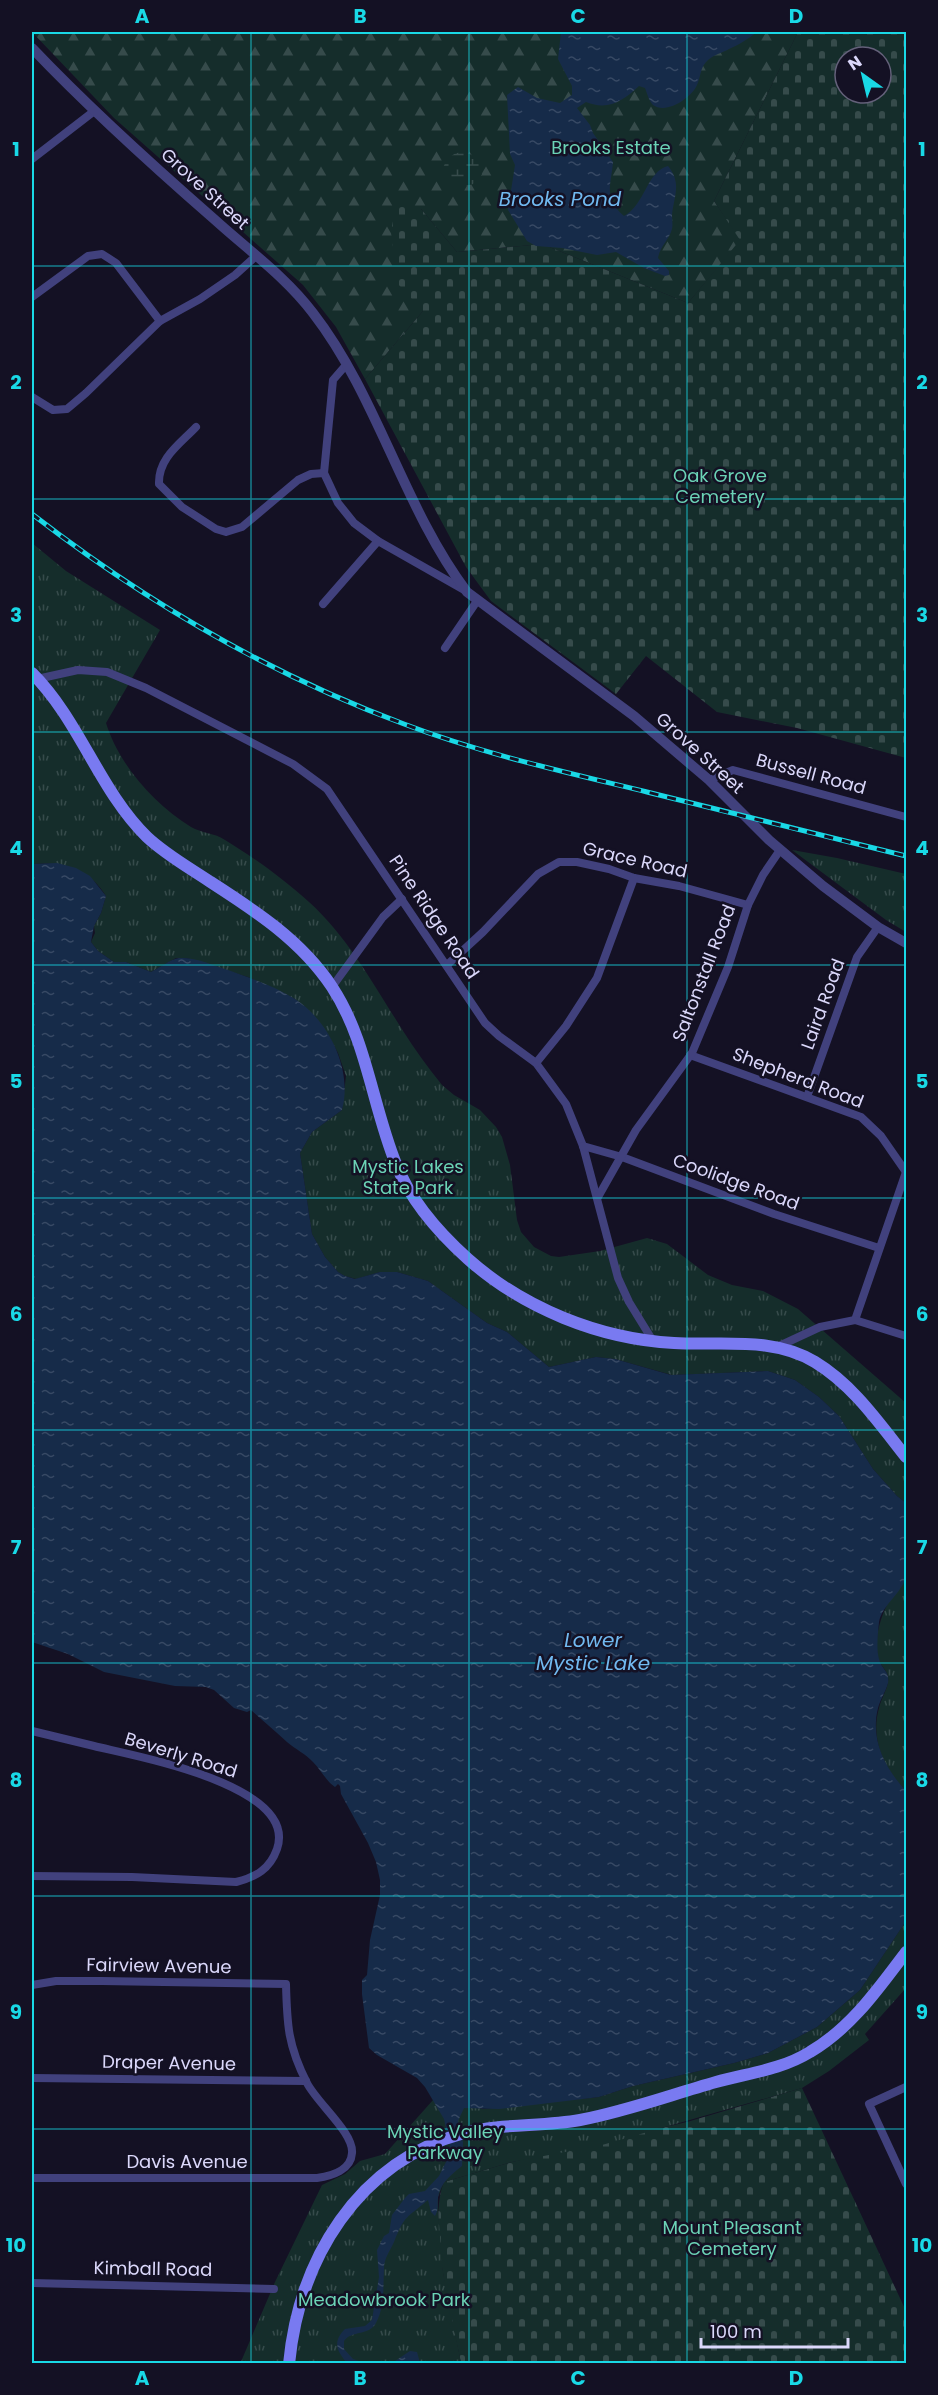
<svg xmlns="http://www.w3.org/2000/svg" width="938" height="2395" viewBox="0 0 938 2395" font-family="Poppins,sans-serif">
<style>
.forest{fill:url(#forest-firs)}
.wetland{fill:url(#wetland-marsh)}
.cemetery{fill:url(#cemetery-stones);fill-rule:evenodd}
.park{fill:url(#park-tufts)}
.water{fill:url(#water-ripples)}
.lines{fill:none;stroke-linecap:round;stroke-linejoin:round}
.minor{stroke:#41417d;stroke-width:8}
.tertiary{stroke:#41417d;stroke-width:10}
.secondary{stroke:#797af1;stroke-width:12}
.rail-casing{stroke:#19d9e6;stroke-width:5}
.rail{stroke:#141124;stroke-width:3;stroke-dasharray:9;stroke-linecap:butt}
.grid{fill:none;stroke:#19d9e6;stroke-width:1.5;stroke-opacity:0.55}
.labels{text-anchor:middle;stroke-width:5;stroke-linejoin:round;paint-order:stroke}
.park-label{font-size:18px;fill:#6bd3b6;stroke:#141124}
.street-label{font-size:18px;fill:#dbd8fb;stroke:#141124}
.water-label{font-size:20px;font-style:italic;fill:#71b9f0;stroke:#141124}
.neatline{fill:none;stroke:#19d9e6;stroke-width:2}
.grid-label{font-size:20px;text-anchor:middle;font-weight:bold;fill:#19d9e6}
</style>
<defs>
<pattern id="forest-firs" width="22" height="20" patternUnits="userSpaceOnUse" patternTransform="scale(1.5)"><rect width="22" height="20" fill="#152d2b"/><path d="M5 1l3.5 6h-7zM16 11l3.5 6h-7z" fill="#364b4b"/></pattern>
<pattern id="wetland-marsh" width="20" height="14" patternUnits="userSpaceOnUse" patternTransform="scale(1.5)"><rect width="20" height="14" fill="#152d2b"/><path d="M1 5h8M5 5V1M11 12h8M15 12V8" fill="none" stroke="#364b4b"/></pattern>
<pattern id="cemetery-stones" width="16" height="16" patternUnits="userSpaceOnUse" patternTransform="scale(1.5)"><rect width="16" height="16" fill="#152d2b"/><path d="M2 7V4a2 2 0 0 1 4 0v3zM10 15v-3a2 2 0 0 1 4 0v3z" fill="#364b4b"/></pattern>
<pattern id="park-tufts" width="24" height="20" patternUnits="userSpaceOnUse" patternTransform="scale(1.5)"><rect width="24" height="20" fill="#152d2b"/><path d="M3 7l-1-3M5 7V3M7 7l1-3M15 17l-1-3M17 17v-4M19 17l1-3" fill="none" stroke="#364b4b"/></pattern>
<pattern id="water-ripples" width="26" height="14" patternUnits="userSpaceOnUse" patternTransform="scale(1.5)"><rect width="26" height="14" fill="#162b49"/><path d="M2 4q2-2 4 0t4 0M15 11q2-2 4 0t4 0" fill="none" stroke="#374964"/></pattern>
</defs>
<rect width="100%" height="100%" fill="#141124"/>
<path class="forest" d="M32 32H798L714 201 741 240 688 303 542 244 457 252 421 209 423 311 365 379 336 327 303 285 114 118Z"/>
<path class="wetland" d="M462 152C476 154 479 161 482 175 474 188 464 187 449 183L443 175 442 170C446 160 451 153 462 152Z"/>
<g class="cemetery">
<path d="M798 32H906V758L797 728 717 712 646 656 616 694 491 601 466 567 365 379 423 311 398 284 391 232 396 205 421 209 457 252 542 244 688 303 740 240 714 201ZM845 57H881V93H845Z"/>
<path d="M802 2088 906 2311V2363H461C452 2318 427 2223 444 2182L512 2162 687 2122Z"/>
</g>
<g class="park">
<path d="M32 543 66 571 160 630 106 723C119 765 154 804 191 827 201 833 215 833 225 840 253 857 285 880 309 902 360 948 389 1017 431 1071L442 1085 454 1095 480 1110 496 1127 502 1137 510 1165 517 1220 521 1232 534 1247 551 1256 559 1257 600 1251 647 1238 667 1244 708 1275 732 1285 763 1291 798 1309 906 1403V1503L897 1496 873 1469 839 1416 819 1397 795 1380 768 1371 672 1375 615 1359 596 1357 549 1367 507 1332 487 1323 428 1281 397 1272H380L356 1279 345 1276 338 1272 325 1257 312 1234 300 1153 312 1132 342 1110 346 1076 338 1053 329 1036 295 999 248 977 187 958H176L151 972 126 962H114L98 951 91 942 95 933 94 926 101 913 106 896C90 869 62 861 32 864Z"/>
<path d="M792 850 837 858 906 874V932L886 920Z"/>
<path d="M906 1578V1791C884 1768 870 1740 879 1708 881 1699 887 1690 888 1682 890 1670 880 1668 878 1657 874 1636 881 1614 892 1596 897 1590 903 1585 906 1578Z"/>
<path d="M906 1921V1988L865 2034 869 2040 829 2071 802 2088 602 2145 512 2162 444 2182 438 2197V2212L443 2272 461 2363 240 2364 275 2282 322 2185 345 2174 360 2161 385 2154 433 2100 484 2109 599 2097 633 2086 734 2063 768 2053 817 2027 860 1990Z"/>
</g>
<g class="water">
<path d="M561 32H757C749 38 739 45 729 49 722 53 715 54 708 60 700 67 701 76 697 85 692 97 667 115 653 105 649 101 647 93 645 88L639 86C623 101 608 111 586 102L577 108 590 125 593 133 613 162C611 186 603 198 624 216 645 205 647 171 668 166 682 183 674 196 672 215 672 219 673 225 672 229 669 240 660 246 658 258L669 271V275L665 276 644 268 616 252 597 255 562 248 536 246 527 241 508 210 515 165 510 154 507 95 518 87 537 98 560 103 572 95V86L558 59Z"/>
<path d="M57 863 76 868 90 876 106 896 101 913 94 926 91 942 98 951 114 962H126L151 972C159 968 171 959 179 958 195 957 213 965 228 970 250 978 275 986 295 999 329 1021 353 1070 342 1110L312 1132 300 1153 312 1234 325 1257 338 1272 345 1276 355 1279 380 1272H397L428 1281 487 1323 507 1332 549 1367 596 1357 615 1359 671 1375 768 1371 795 1380 819 1397 839 1416 873 1469 897 1496 906 1503C906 1518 910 1570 905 1580 899 1595 882 1606 879 1622 878 1633 876 1649 879 1659 881 1669 890 1671 888 1683 886 1691 880 1700 878 1708 870 1740 885 1768 906 1791V1921L860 1990 817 2027 768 2053 734 2063 633 2086 599 2097 499 2109 464 2108 458 2121 463 2142 462 2166C452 2174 440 2183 438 2197 437 2204 439 2209 435 2216L431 2212 428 2200C406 2219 405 2214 394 2242 390 2251 384 2258 384 2268 383 2287 385 2306 376 2323 369 2336 352 2330 344 2341V2349L353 2359 365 2363H347C337 2351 332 2342 345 2329L365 2326 372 2320 379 2277 377 2250 384 2236 389 2233 392 2215 405 2198 409 2194 425 2191 439 2176 449 2156 450 2146 444 2119 425 2087 417 2078 377 2055 369 2048 362 1994V1980L367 1975 370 1940 380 1895V1880L376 1862 368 1843 341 1794 340 1786 338 1784 335 1787C326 1781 321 1770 313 1762 306 1754 295 1749 287 1742 275 1731 263 1721 251 1710L247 1712 234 1708 214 1690 206 1687 175 1686 104 1672 68 1654 32 1642V864Z"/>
<path d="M410 2351 417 2352 420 2363H392Z"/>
</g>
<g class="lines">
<g class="minor">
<path d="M32 159 93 112"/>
<path d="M32 297 88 256 102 254 116 263 160 321"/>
<path d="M346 365 333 380 324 473 338 503 354 523 378 541 466 591"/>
<path d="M32 397 53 410 67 409 86 393 160 321 200 299 235 275 256 256"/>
<path d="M196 427C180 444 158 458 159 484L182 507 216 529 226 532 242 527 298 480 311 474 324 473"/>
<path d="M323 604 378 541"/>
<path d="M445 648 477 601"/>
<path d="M37 679 78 670 107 672 146 688 293 764 327 789 485 1023 499 1036 536 1063 566 1104 583 1146 618 1278 629 1302 653 1341"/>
<path d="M709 780 733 770 906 817"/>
<path d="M447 965 483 932 538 874 559 862H577L609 869 634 878 679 886 748 905"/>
<path d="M332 987 383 917 402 899"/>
<path d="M690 1055 861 1117 881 1136 906 1172"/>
<path d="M536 1063 566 1026 597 978 634 878"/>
<path d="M807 1097 857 957 878 927"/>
<path d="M583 1146 622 1157 774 1214 879 1248"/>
<path d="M598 1197 636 1130 692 1053 728 967 748 905 763 875 780 850"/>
<path d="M855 1320 906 1172"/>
<path d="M777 1347 820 1327 855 1320 906 1336"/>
<path d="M32 1731C52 1736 73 1741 94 1746 134 1756 299 1785 277 1849 270 1869 256 1877 236 1882L132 1877 32 1876"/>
<path d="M32 1985 56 1981H102L286 1984C287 2025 288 2046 307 2083 317 2103 354 2133 352 2153 351 2170 332 2176 317 2178H32"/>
<path d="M32 2078 306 2081"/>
<path d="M906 2087 869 2104 906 2184"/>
<path d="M32 2283 274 2289"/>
</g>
<path class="tertiary" d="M32 48C89 108 151 164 214 219 247 249 286 277 313 313 378 397 403 507 467 592L634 716 709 780 769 840 823 886 878 927 906 943"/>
<g class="secondary">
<path d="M32 673C80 721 99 790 147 837 165 854 188 867 209 881 254 910 301 940 332 987 367 1040 372 1105 396 1164 410 1199 439 1233 468 1259 523 1308 599 1339 674 1343 721 1346 772 1336 815 1362 853 1385 879 1423 906 1457"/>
<path d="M289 2364C299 2260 357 2162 464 2133 502 2123 542 2127 580 2120 627 2111 670 2095 716 2082 748 2073 781 2070 810 2052 851 2028 878 1989 906 1952"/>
</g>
<defs>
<path id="rail" d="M32 514C146 602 269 674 404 724 483 754 565 772 647 792 734 814 820 835 906 856"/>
</defs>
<use href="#rail" class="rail-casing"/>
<use href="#rail" class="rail"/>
</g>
<path class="grid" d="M251 32V2364M469 32V2364M687 32V2364M32 266H906M32 499H906M32 732H906M32 965H906M32 1198H906M32 1430H906M32 1663H906M32 1896H906M32 2129H906"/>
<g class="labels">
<g class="park-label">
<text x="611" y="154">Brooks Estate</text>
<text x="720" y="482">Oak Grove<tspan x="720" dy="21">Cemetery</tspan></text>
<text x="408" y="1173">Mystic Lakes<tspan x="408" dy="21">State Park</tspan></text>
<text x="445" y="2138">Mystic Valley<tspan x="445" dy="21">Parkway</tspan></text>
<text x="732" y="2234">Mount Pleasant<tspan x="732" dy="21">Cemetery</tspan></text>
<text x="384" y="2306">Meadowbrook Park</text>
</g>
<g class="street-label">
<text transform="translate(205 189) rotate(42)" y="6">Grove Street</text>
<text transform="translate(700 753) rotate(42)" y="6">Grove Street</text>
<text transform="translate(811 774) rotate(15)" y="6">Bussell Road</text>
<text transform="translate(635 860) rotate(13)" y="6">Grace Road</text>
<text transform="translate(434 917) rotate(56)" y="6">Pine Ridge Road</text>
<text transform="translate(704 973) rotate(-69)" y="6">Saltonstall Road</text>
<text transform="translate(823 1004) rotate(-70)" y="6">Laird Road</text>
<text transform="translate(798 1078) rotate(21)" y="6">Shepherd Road</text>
<text transform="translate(736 1182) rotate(20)" y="6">Coolidge Road</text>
<text transform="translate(181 1755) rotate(17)" y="6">Beverly Road</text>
<text transform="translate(159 1966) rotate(1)" y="6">Fairview Avenue</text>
<text transform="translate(169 2063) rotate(1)" y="6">Draper Avenue</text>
<text x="187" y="2168">Davis Avenue</text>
<text transform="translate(153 2269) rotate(1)" y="6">Kimball Road</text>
</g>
<g class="water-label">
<text x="560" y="206">Brooks Pond</text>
<text x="593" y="1647">Lower<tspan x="593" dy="23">Mystic Lake</tspan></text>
</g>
</g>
<rect width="938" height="2395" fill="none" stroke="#141124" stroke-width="66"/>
<g transform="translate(863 75) rotate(326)"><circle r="28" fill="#141124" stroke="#64617a" stroke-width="1.5"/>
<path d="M0-4.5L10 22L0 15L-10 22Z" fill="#19d9e6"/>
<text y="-9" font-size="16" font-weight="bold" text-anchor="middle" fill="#dbd8fb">N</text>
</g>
<path d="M701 2338v9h147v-9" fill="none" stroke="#dbd8fb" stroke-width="3"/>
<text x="710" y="2338" font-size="18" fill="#dbd8fb" stroke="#141124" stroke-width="4.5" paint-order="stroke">100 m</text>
<rect x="33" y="33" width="872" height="2329" class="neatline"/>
<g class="grid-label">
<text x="142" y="23">A</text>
<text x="360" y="23">B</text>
<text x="578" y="23">C</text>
<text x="796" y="23">D</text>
<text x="16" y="156">1</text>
<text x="922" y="156">1</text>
<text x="16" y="389">2</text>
<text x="922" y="389">2</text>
<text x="16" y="622">3</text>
<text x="922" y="622">3</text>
<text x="16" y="855">4</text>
<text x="922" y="855">4</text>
<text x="16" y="1088">5</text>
<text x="922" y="1088">5</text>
<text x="16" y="1321">6</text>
<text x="922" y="1321">6</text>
<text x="16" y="1554">7</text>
<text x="922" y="1554">7</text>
<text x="16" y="1787">8</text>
<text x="922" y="1787">8</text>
<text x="16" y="2019">9</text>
<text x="922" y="2019">9</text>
<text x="16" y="2252">10</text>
<text x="922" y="2252">10</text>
<text x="142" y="2385">A</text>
<text x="360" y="2385">B</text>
<text x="578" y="2385">C</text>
<text x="796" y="2385">D</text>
</g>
</svg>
